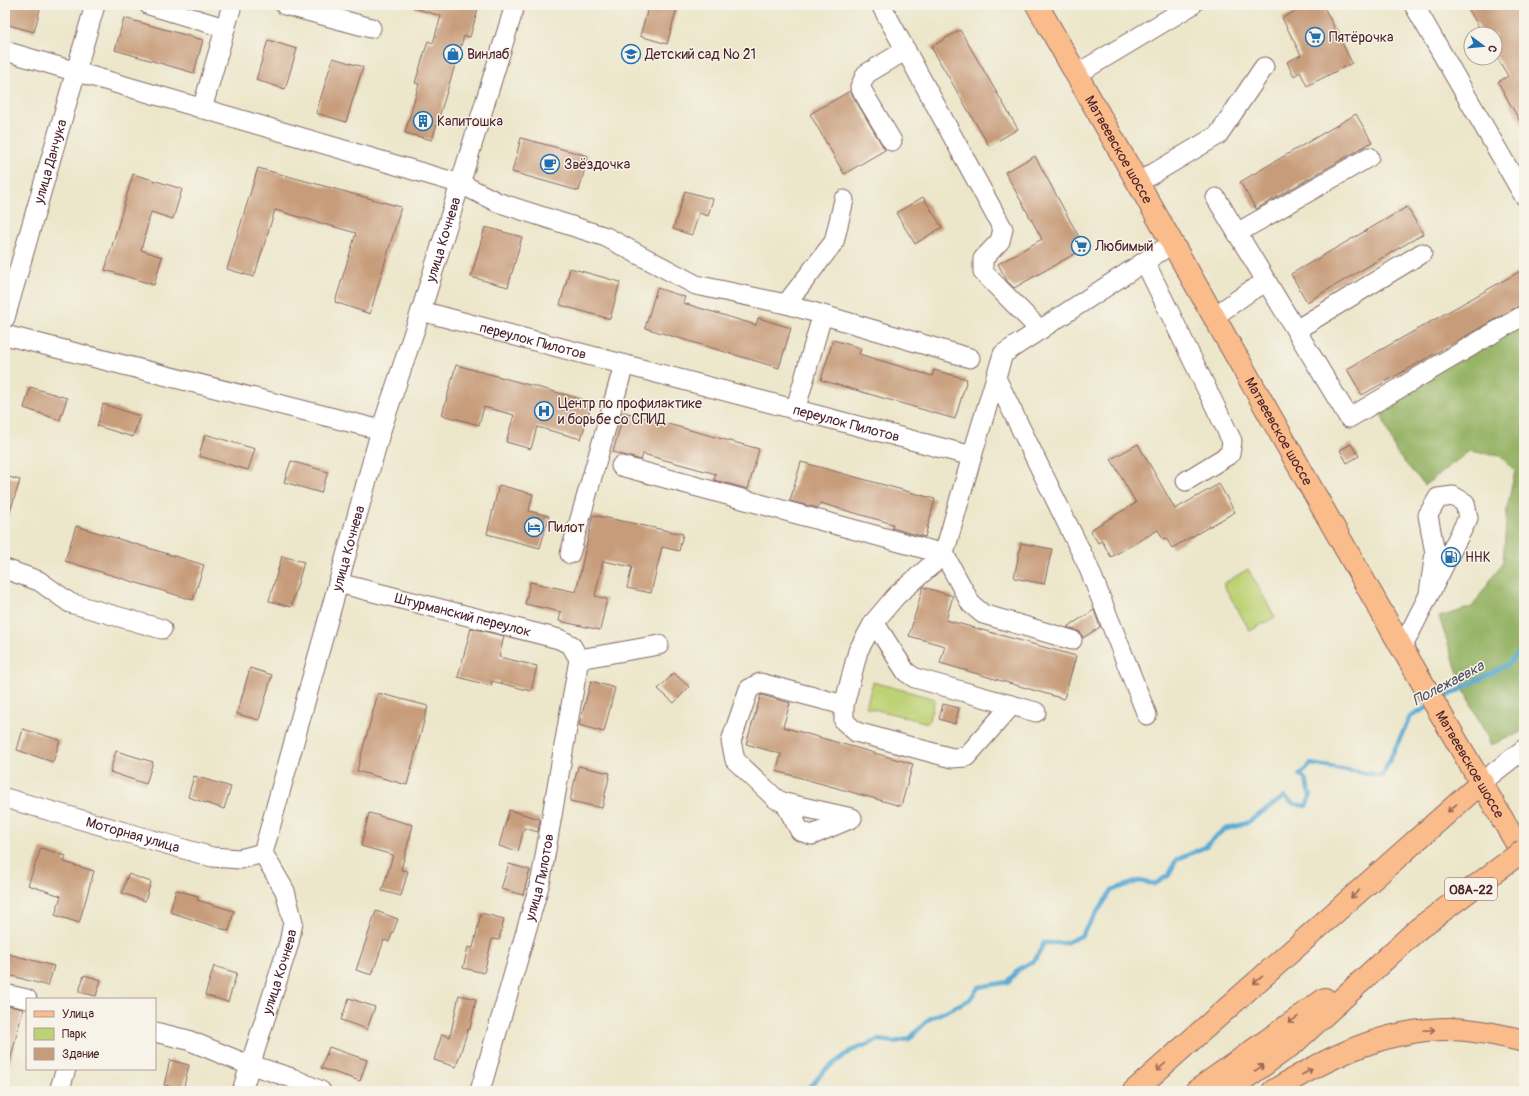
<svg xmlns="http://www.w3.org/2000/svg" width="1529" height="1096" viewBox="0 0 1529 1096" font-family="Pangolin,sans-serif">
<style>
.green{fill:#bdd275;stroke:#847850}
.forest{fill:#96b466;stroke:#706a48}
.lines{fill:none;stroke-linecap:round;stroke-linejoin:round}
.stream{stroke:#59aad4;stroke-width:4.5}
.building{fill:#c79c7a}
.minor-casing{stroke:#836563;stroke-width:21}
.major-casing{stroke:#836563;stroke-width:24}
.highway-casing{stroke:#836563;stroke-width:24}
.minor{stroke:#fff;stroke-width:19}
.major{stroke:#fabc8b;stroke-width:22}
.highway{stroke:#fabc8b;stroke-width:22}
.highway-bridge-casing{stroke:#836563;stroke-width:24;stroke-linecap:butt}
.highway-bridge{stroke:#fabc8b;stroke-width:22}
.oneway{stroke:#996656}
.labels{text-anchor:middle;stroke-width:3;stroke-linejoin:round;paint-order:stroke}
.shield{fill:#f7f3e8;stroke:#7e5f64;stroke-width:1}
.shield-label{font-size:13px;font-weight:bold;fill:#4a1f2b}
.poi-label{font-size:14px;fill:#4a1f2b;stroke:#f7f3e8;text-anchor:start}
.street-label{font-size:14px;fill:#4a1f2b;stroke:#f7f3e8}
.water-label{font-size:15px;font-style:italic;fill:#4f5066;stroke:#f7f3e8}
</style>
<rect width="100%" height="100%" fill="#f7f3e8"/>
<filter id="ink" filterUnits="userSpaceOnUse"><feTurbulence type="fractalNoise" baseFrequency=".025" numOctaves="2"/><feDisplacementMap in="SourceGraphic" scale="8" xChannelSelector="R" yChannelSelector="G"/><feConvolveMatrix kernelMatrix="1 2 1 2 8 2 1 2 1" color-interpolation-filters="sRGB"/></filter>
<filter id="wash" filterUnits="userSpaceOnUse"><feTurbulence type="fractalNoise" baseFrequency=".012" numOctaves="4" result="noise"/><feDisplacementMap in="SourceGraphic" scale="16" xChannelSelector="R" yChannelSelector="G"/><feGaussianBlur stdDeviation="0.9" result="paint"/><feColorMatrix in="noise" values="0 0 0 0 0 0 0 0 0 0 0 0 0 0 0 0 0 1.4 0 .05"/><feComposite in="paint" operator="in"/></filter>
<g filter="url(#wash)">
<rect width="100%" height="100%" fill="#ece6ca"/>
<g class="green">
<path d="M1248 569 1275 617 1250 631 1223 584Z"/>
<path d="M873 682 935 699 928 723 866 707Z"/>
</g>
<path class="forest" d="M1524 320V731L1491 745 1463 688 1439 617 1472 607 1503 562 1507 508 1515 471 1500 456 1469 451 1425 485 1397 454 1377 404Z"/>
<g class="lines">
<g class="stream">
<path d="M1440 700 1507 665 1524 647"/>
<path d="M806 1091 826 1069 851 1051 878 1040 894 1042 909 1039 929 1019 969 1000 979 987 1008 982 1018 970 1035 960 1044 943H1065L1081 936 1112 890 1139 881 1155 884 1169 875 1176 860 1205 847 1223 830 1247 823 1284 797 1294 804 1306 806 1311 795 1305 779 1300 775 1311 764 1382 776 1410 717 1430 706"/>
</g>
</g>
<g id="blocks">
<g class="building">
<path d="M5 5H41L34 32 5 24Z"/>
<path d="M414 5H479L470 37 464 36 432 140 405 133 419 84 415 83 428 41 433 43 441 16 414 8Z"/>
<path d="M649 5H678L667 44 640 36Z"/>
<path d="M1308 5H1323L1352 63 1307 86 1300 72 1294 76 1287 62 1301 55 1282 18Z"/>
<path d="M1466 5H1524V129L1498 82 1508 76 1495 54V34H1483Z"/>
<path d="M124 18 203 40 194 73 115 50Z"/>
<path d="M960 30 1018 129 989 146 931 47Z"/>
<path d="M268 40 297 49 285 89 256 80Z"/>
<path d="M333 58 363 67 346 122 316 113Z"/>
<path d="M850 91 885 150 844 174 810 114Z"/>
<path d="M1356 114 1372 142 1256 209 1240 182Z"/>
<path d="M521 138 588 156 579 191 512 172Z"/>
<path d="M1035 156 1085 248 1014 288 1007 281 998 264 1042 239 1005 172Z"/>
<path d="M258 168 401 207 370 314 335 302 356 233 275 210 254 277 227 269Z"/>
<path d="M133 174 182 189 173 219 151 212 141 250 162 257 154 285 105 270Z"/>
<path d="M685 191 713 199 708 216 699 213 692 235 673 229Z"/>
<path d="M923 197 942 227 915 244 896 213Z"/>
<path d="M1407 207 1423 234 1307 302 1291 274Z"/>
<path d="M485 227 522 237 508 287 471 277Z"/>
<path d="M570 268 620 282 610 319 560 305Z"/>
<path d="M1524 269V303L1362 395 1347 369Z"/>
<path d="M657 288 685 297 683 303 756 325 758 318 791 328 779 368 645 328Z"/>
<path d="M833 340 861 348 859 354 932 376 934 370 967 379 955 419 821 380Z"/>
<path d="M456 365 592 402 581 439 537 427 531 449 506 442 514 415 484 407 479 425 442 415Z"/>
<path d="M30 387 67 398 60 420 24 408Z"/>
<path d="M103 404 140 416 133 437 97 426Z"/>
<path d="M624 412 759 449 748 489 714 480 716 474 643 454 641 460 613 452Z"/>
<path d="M205 434 255 449 248 470 199 456Z"/>
<path d="M1138 444 1175 509 1219 484 1235 512 1172 548 1166 538 1163 539 1158 530 1111 557 1102 541 1098 543 1090 530 1136 503 1111 459Z"/>
<path d="M1351 444 1359 456 1347 463 1340 450Z"/>
<path d="M291 461 328 472 321 493 284 482Z"/>
<path d="M801 462 935 499 925 537 892 528 893 524 820 503 818 508 790 501Z"/>
<path d="M5 476 20 480 8 518H5Z"/>
<path d="M499 485 533 494 529 511 549 516 540 548 487 534Z"/>
<path d="M593 515 683 534 679 551 662 547 651 593 627 588 632 567 603 561 595 596 607 599 600 630 559 621 561 612 525 604 530 582 576 592Z"/>
<path d="M76 526 204 565 193 600 65 561Z"/>
<path d="M1021 543 1052 549 1044 584 1014 578Z"/>
<path d="M282 556 304 562 291 607 269 601Z"/>
<path d="M923 587 953 596 946 620 1076 656 1064 699 940 663 945 646 909 636Z"/>
<path d="M1094 610 1100 627 1083 638 1080 632 1067 627Z"/>
<path d="M471 628 504 636 499 657 537 666 531 691 492 681 491 686 458 677Z"/>
<path d="M250 668 272 675 259 720 237 714Z"/>
<path d="M674 673 689 687 674 703 658 689Z"/>
<path d="M591 681 615 688 604 732 579 725Z"/>
<path d="M378 693 428 706 407 785 357 771Z"/>
<path d="M761 695 790 703 783 727 913 764 901 806 776 771 781 754 746 744Z"/>
<path d="M943 704 959 708 955 724 939 719Z"/>
<path d="M23 729 60 740 53 762 17 750Z"/>
<path d="M116 751 153 762 146 784 110 772Z"/>
<path d="M578 766 610 773 602 808 570 801Z"/>
<path d="M194 776 231 787 224 809 188 797Z"/>
<path d="M509 810 540 819 538 832 524 828 518 852 499 846Z"/>
<path d="M369 813 413 825 401 870 408 871 401 896 382 891 393 855 361 846Z"/>
<path d="M41 848 66 856 64 862 94 871 79 923 55 915 61 896 28 885Z"/>
<path d="M509 864 530 870 523 895 501 889Z"/>
<path d="M128 874 151 882 145 901 122 893Z"/>
<path d="M176 890 198 896 197 900 234 911 229 931 170 912Z"/>
<path d="M376 911 398 919 389 942 384 940 372 975 356 970Z"/>
<path d="M481 913 504 919 499 940 492 939 484 973 463 968 468 947 473 948Z"/>
<path d="M5 953 54 966 48 986 5 974Z"/>
<path d="M214 966 237 973 228 1002 205 995Z"/>
<path d="M84 975 101 980 96 996 79 992Z"/>
<path d="M459 995 476 999 470 1029H468L456 1067 434 1060 442 1034 450 1037Z"/>
<path d="M349 998 375 1007 367 1029 341 1020Z"/>
<path d="M5 1005 23 1009 9 1066H5Z"/>
<path d="M329 1047 367 1060 360 1081 321 1068Z"/>
<path d="M170 1060 189 1065 183 1090 164 1085Z"/>
</g>
</g>
</g>
<g filter="url(#ink)">
<use href="#blocks" fill-opacity="0" stroke="#836563" stroke-width="1"/>
<g class="lines">
<defs>
<g id="minor">
<path d="M149 5 225 28"/>
<path d="M285 5 371 28"/>
<path d="M881 5 1003 229 1000 241 983 259V272L1040 330"/>
<path d="M1414 5 1524 196"/>
<path d="M5 51 461 184 497 202 606 237 696 285 786 304 970 358"/>
<path d="M1077 74 1192 5"/>
<path d="M202 109 232 5"/>
<path d="M892 141 860 87 866 74 906 50"/>
<path d="M1139 182 1218 135 1264 67"/>
<path d="M1216 198 1349 418 1524 315"/>
<path d="M1237 233 1369 157"/>
<path d="M1145 262 1232 441 1230 454 1186 481"/>
<path d="M786 304 834 242 844 200"/>
<path id="s1" d="M421 311 972 456 1003 354 1173 243"/>
<path d="M1215 316 1250 291 1267 282"/>
<path id="s2" d="M5 318 95 5"/>
<path d="M1296 330 1422 253"/>
<path d="M5 335 381 430"/>
<path d="M996 378 1088 566 1147 715"/>
<path d="M795 411 822 316"/>
<path d="M621 466 944 554 972 456"/>
<path d="M570 554 624 365"/>
<path d="M5 569 39 581 70 603 162 629"/>
<path id="s3" d="M338 583 559 639 571 645 579 659"/>
<path d="M874 622 906 672 915 678 1036 712"/>
<path d="M1402 648 1468 518 1465 503 1453 496 1438 498 1428 515 1435 553 1429 593"/>
<path d="M579 659 659 645"/>
<path d="M1012 705 966 757 952 758 856 732 844 721V705L858 651 874 622 896 596 944 554 971 604 983 614 1072 640"/>
<path d="M1482 782 1524 749"/>
<path id="s4" d="M5 798 212 857 240 859 263 853"/>
<path d="M785 803 800 831 812 835 852 818 785 803 776 799 735 760 731 741 749 689 760 683 844 705"/>
<path d="M5 994 27 999"/>
<path d="M155 1032 188 1040 239 1061 292 1078 321 1091"/>
<path d="M59 1091 66 1069"/>
<path id="s5" d="M242 1091 289 943 293 922 285 891 263 853 381 430 421 311 515 5"/>
<path id="s6" d="M480 1091 541 879 579 659"/>
</g>
<g id="major">
<path id="s7" d="M1037 5 1402 648 1524 856"/>
<path d="M1273 1091C1327 1058 1384 1029 1449 1029 1474 1029 1500 1035 1524 1041"/>
</g>
<g id="highway">
<path d="M1134 1091 1482 782"/>
<path d="M1196 1091 1325 999"/>
<path d="M1227 1091 1293 1044 1418 929"/>
</g>
</defs>
<use href="#minor" class="minor-casing"/>
<use href="#major" class="major-casing"/>
<use href="#highway" class="highway-casing"/>
<use href="#minor" class="minor"/>
<use href="#major" class="major"/>
<use href="#highway" class="highway"/>
<defs>
<path id="highway-bridge" d="M1418 929 1524 850"/>
</defs>
<use href="#highway-bridge" class="highway-bridge-casing"/>
<use href="#highway-bridge" class="highway-bridge"/>
</g>
<defs><path id="oneway-shaft" d="M-6 0H5M1.5-3L5.5 0L1.5 3" fill="none" stroke-width="1.6" stroke-linecap="round" stroke-linejoin="round"/></defs>
<g class="oneway">
<use href="#oneway-shaft" transform="translate(1452 808) rotate(139)"/>
<use href="#oneway-shaft" transform="translate(1355 894) rotate(138)"/>
<use href="#oneway-shaft" transform="translate(1258 980) rotate(140)"/>
<use href="#oneway-shaft" transform="translate(1293 1020) rotate(146)"/>
<use href="#oneway-shaft" transform="translate(1429 1030) rotate(-3)"/>
<use href="#oneway-shaft" transform="translate(1161 1067) rotate(138)"/>
<use href="#oneway-shaft" transform="translate(1259 1068) rotate(-36)"/>
<use href="#oneway-shaft" transform="translate(1307 1072) rotate(-28)"/>
</g>
</g>
<defs>
<symbol id="supermarket-ring" viewBox="-11 -11 22 22"><circle r="9.5" fill="#f7f3e8" stroke="#1f6fb2" stroke-width="1.5"/><path d="M-6-5.5h2.5l.6 2H6L4.5 2H-2.5L-4.4-4H-6ZM-1.5 3.2a1.3 1.3 0 1 0 .1 0ZM3 3.2a1.3 1.3 0 1 0 .1 0Z" fill="#1f6fb2"/></symbol>
<symbol id="shop-ring" viewBox="-11 -11 22 22"><circle r="9.5" fill="#f7f3e8" stroke="#1f6fb2" stroke-width="1.5"/><path d="M-5-2.5h2.3a2.7 3.5 0 0 1 5.4 0H5L5.5 6h-11ZM-1.5-2.5h3a1.5 2.3 0 0 0-3 0Z" fill="#1f6fb2"/></symbol>
<symbol id="school-ring" viewBox="-11 -11 22 22"><circle r="9.5" fill="#f7f3e8" stroke="#1f6fb2" stroke-width="1.5"/><path d="M0-5L7-2L0 1L-7-2ZM-4 1L0 2.5L4 1V4Q0 6-4 4Z" fill="#1f6fb2"/></symbol>
<symbol id="building-ring" viewBox="-11 -11 22 22"><circle r="9.5" fill="#f7f3e8" stroke="#1f6fb2" stroke-width="1.5"/><path d="M-4-6H4V6H1V3H-1V6H-4ZM-2.5-4.3h1.7v1.8h-1.7ZM.8-4.3h1.7v1.8H.8ZM-2.5-1h1.7V.8h-1.7ZM.8-1h1.7V.8H.8Z" fill="#1f6fb2"/></symbol>
<symbol id="cafe-ring" viewBox="-11 -11 22 22"><circle r="9.5" fill="#f7f3e8" stroke="#1f6fb2" stroke-width="1.5"/><path d="M-5.5-4.5H6V0H3Q3 3.5 0 3.5H-2.5Q-5.5 3.5-5.5 0ZM3-3.2v2h1.7v-2ZM-6 4.5H4V6H-6Z" fill="#1f6fb2"/></symbol>
<symbol id="hospital-ring" viewBox="-11 -11 22 22"><circle r="9.5" fill="#f7f3e8" stroke="#1f6fb2" stroke-width="1.5"/><path d="M-5-5h3v3.5h4V-5h3V5h-3V1.5h-4V5h-3Z" fill="#1f6fb2"/></symbol>
<symbol id="hotel-ring" viewBox="-11 -11 22 22"><circle r="9.5" fill="#f7f3e8" stroke="#1f6fb2" stroke-width="1.5"/><path d="M-6-4.5h1.5V1H6V5H4.5V3h-9V5H-6ZM-4 0a1.8 1.8 0 1 1 3.6 0ZM.5 0V-2.5h3Q6-2.5 6 0Z" fill="#1f6fb2"/></symbol>
<symbol id="fuel-ring" viewBox="-11 -11 22 22"><circle r="9.5" fill="#f7f3e8" stroke="#1f6fb2" stroke-width="1.5"/><path d="M-5.5-6h7V0h2V4h1.3V-2.5L3-4.5l.8-.8L6-3V5H2.5V1h-1V6h-7ZM-4.2-4.7v3.2H.2V-4.7Z" fill="#1f6fb2"/></symbol>
</defs>
<g fill-rule="evenodd">
<use href="#supermarket-ring" x="1304" y="26" width="22" height="22"/>
<use href="#shop-ring" x="442" y="43" width="22" height="22"/>
<use href="#school-ring" x="620" y="43" width="22" height="22"/>
<use href="#building-ring" x="412" y="110" width="22" height="22"/>
<use href="#cafe-ring" x="539" y="153" width="22" height="22"/>
<use href="#supermarket-ring" x="1070" y="235" width="22" height="22"/>
<use href="#hospital-ring" x="533" y="400" width="22" height="22"/>
<use href="#hotel-ring" x="523" y="516" width="22" height="22"/>
<use href="#fuel-ring" x="1440" y="546" width="22" height="22"/>
</g>
<g class="labels">
<rect class="shield" x="1445" y="878" width="52" height="22" rx="3"/>
<g class="shield-label">
<text x="1471" y="894">08А-22</text>
</g>
<g class="poi-label">
<text x="1329" y="42">Пятёрочка</text>
<text x="467" y="59">Винлаб</text>
<text x="645" y="59">Детский сад № 21</text>
<text x="437" y="126">Капитошка</text>
<text x="564" y="169">Звёздочка</text>
<text x="1095" y="251">Любимый</text>
<text x="558" y="408">Центр по профилактике<tspan x="558" dy="16">и борьбе со СПИД</tspan></text>
<text x="548" y="532">Пилот</text>
<text x="1465" y="562">ННК</text>
</g>
<g class="street-label">
<text dy="5" stroke="none"><textPath href="#s7" startOffset="166">Матвеевское шоссе</textPath></text>
<text dy="5" stroke="none"><textPath href="#s2" startOffset="163">улица Данчука</textPath></text>
<text dy="5" stroke="none"><textPath href="#s5" startOffset="892">улица Кочнева</textPath></text>
<text dy="5" stroke="none"><textPath href="#s1" startOffset="116">переулок Пилотов</textPath></text>
<text dy="5" stroke="none"><textPath href="#s1" startOffset="440">переулок Пилотов</textPath></text>
<text dy="5" stroke="none"><textPath href="#s7" startOffset="490">Матвеевское шоссе</textPath></text>
<text dy="5" stroke="none"><textPath href="#s5" startOffset="569">улица Кочнева</textPath></text>
<text dy="5" stroke="none"><textPath href="#s3" startOffset="129">Штурманский переулок</textPath></text>
<text dy="5" stroke="none"><textPath href="#s7" startOffset="874">Матвеевское шоссе</textPath></text>
<text dy="5" stroke="none"><textPath href="#s4" startOffset="133">Моторная улица</textPath></text>
<text dy="5" stroke="none"><textPath href="#s6" startOffset="222">улица Пилотов</textPath></text>
<text dy="5" stroke="none"><textPath href="#s5" startOffset="125">улица Кочнева</textPath></text>
</g>
<g class="water-label">
<text transform="translate(1448 683) rotate(-28)" y="5">Полежаевка</text>
</g>
</g>
<rect width="1529" height="1096" fill="none" stroke="#f7f3e8" stroke-width="20"/>
<rect x="26" y="998" width="130" height="72" fill="#f7f3e8" stroke="#b29e9c"/>
<rect x="34" y="1011" width="20" height="6" fill="#fabc8b" stroke="#b29e9c"/>
<text x="62" y="1018" font-size="12" fill="#4a1f2b">Улица</text>
<rect x="34" y="1028" width="20" height="12" fill="#bdd275" stroke="#b29e9c"/>
<text x="62" y="1038" font-size="12" fill="#4a1f2b">Парк</text>
<rect x="34" y="1048" width="20" height="12" fill="#c79c7a" stroke="#b29e9c"/>
<text x="62" y="1058" font-size="12" fill="#4a1f2b">Здание</text>
<g transform="translate(1483 46) rotate(106)"><circle r="19" fill="#f7f3e8" stroke="#b29e9c"/>
<path d="M0-3L7 15L0 10L-7 15Z" fill="#1f6fb2"/>
<text y="-6" font-size="11" font-weight="bold" text-anchor="middle" fill="#4a1f2b">С</text>
</g>
</svg>
